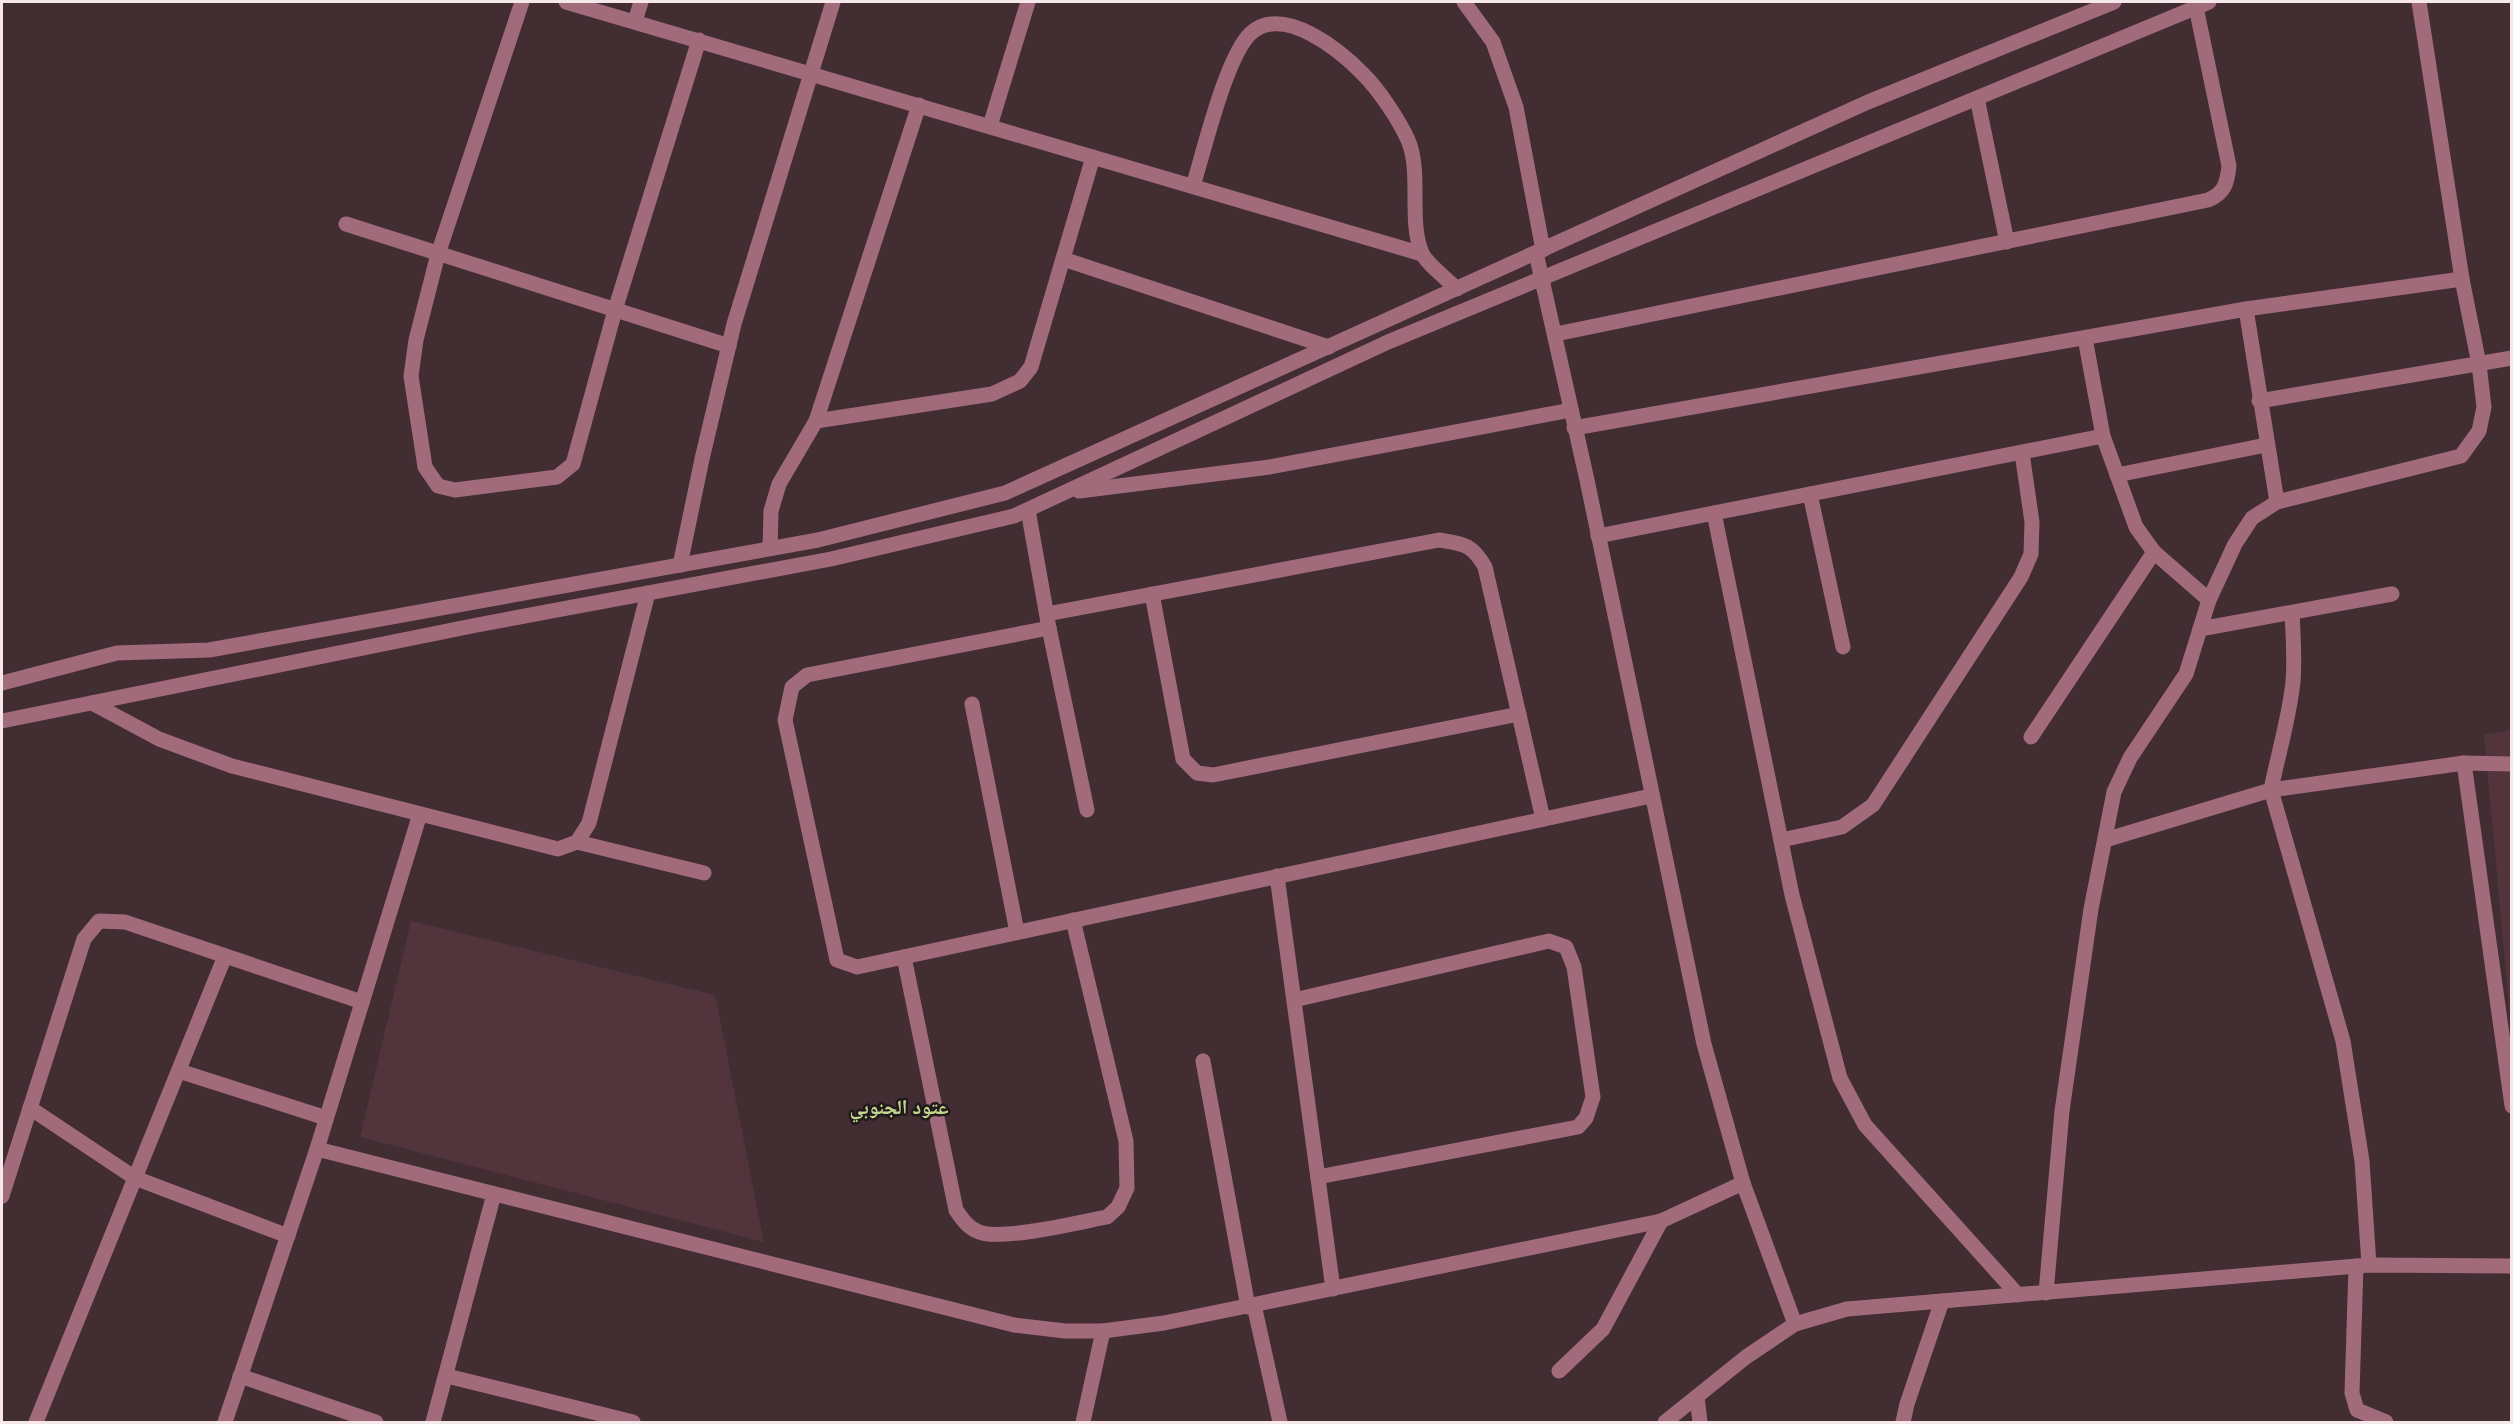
<svg xmlns="http://www.w3.org/2000/svg" width="2513" height="1424" viewBox="0 0 2513 1424" font-family="'Times New Roman','Noto Naskh Arabic',serif">
<style>
.built{fill:#51343c}
.lines{fill:none;stroke-linecap:round;stroke-linejoin:round}
.minor{stroke:#a26b7b;stroke-width:15}
.labels{text-anchor:middle;stroke-width:5;stroke-linejoin:round;paint-order:stroke}
.neighbourhood-label{font-size:20px;font-weight:bold;fill:#c1d98f;stroke:#22191b}
</style>
<rect width="100%" height="100%" fill="#422d33"/>
<g class="built">
<path d="M2511 730V1026L2484 735Z"/>
<path d="M411 921 715 995 764 1242 360 1137Z"/>
</g>
<g class="lines">
<g class="minor">
<path d="M522 2 438 254 416 340 411 376 425 467 438 486 455 490 557 477 573 464 615 310 699 40"/>
<path d="M566 2 1422 254"/>
<path d="M1464 2 1493 42 1516 107 1543 250"/>
<path d="M635 21 641 2"/>
<path d="M1977 98 2007 242"/>
<path d="M990 126 1028 2"/>
<path d="M1193 186C1204 151 1226 56 1251 33 1284 4 1341 51 1364 75 1379 90 1399 120 1408 140 1422 172 1408 221 1422 253 1426 263 1448 280 1457 289"/>
<path d="M346 224 729 346"/>
<path d="M1536 253 1587 480 1704 1044 1743 1183 1795 1324"/>
<path d="M1063 259 1329 347"/>
<path d="M2246 309 2277 502"/>
<path d="M1556 334 2208 200C2225 193 2227 183 2229 166L2196 7"/>
<path d="M2085 338 2103 436 2136 527 2154 552 2209 600"/>
<path d="M2259 401 2512 358"/>
<path d="M816 421 992 394 1020 381 1031 367 1093 157"/>
<path d="M1574 428 2246 309 2462 279"/>
<path d="M2117 475 2266 445"/>
<path d="M1079 491 1270 467 1571 410"/>
<path d="M1810 494 1843 647"/>
<path d="M1028 510 1049 628 1087 810"/>
<path d="M1714 513 1792 895 1840 1078 1865 1125 2018 1295"/>
<path d="M1598 536 2103 436"/>
<path d="M770 548 771 511 779 484 816 421 919 105"/>
<path d="M680 565 702 459 734 324 833 2"/>
<path d="M1152 594 1183 759 1197 773 1213 775 1519 714"/>
<path d="M2292 613C2293 635 2295 659 2293 682 2289 719 2278 754 2271 790L2343 1041 2362 1161 2369 1265"/>
<path d="M1047 614 1439 540C1464 544 1472 544 1485 567L1543 819"/>
<path d="M1049 628 807 675 792 687 785 720 837 960 857 967 1651 796"/>
<path d="M2200 629 2392 594"/>
<path d="M2 683 117 653 209 650 818 540 1005 493 1868 102 2114 2"/>
<path d="M92 703 159 739 232 766 558 849 577 842 589 823 648 593"/>
<path d="M972 704 1017 932"/>
<path d="M2 721 477 625 831 559 1014 516 1388 342 2209 2"/>
<path d="M2031 737 2154 552"/>
<path d="M2464 763 2512 1106"/>
<path d="M1781 840 1842 827 1873 805 2021 577 2031 554 2032 522 2022 453"/>
<path d="M2105 840 2271 790 2464 763 2512 764"/>
<path d="M577 842 704 873"/>
<path d="M1277 876 1333 1289"/>
<path d="M904 957 956 1210C962 1219 968 1228 979 1232 1002 1241 1080 1222 1107 1217L1118 1207 1127 1188 1126 1141 1073 920"/>
<path d="M1294 1000 1549 941 1566 947 1574 967 1593 1097 1586 1118 1578 1127 1318 1177"/>
<path d="M1203 1061 1248 1307"/>
<path d="M179 1071 326 1118"/>
<path d="M30 1108 135 1178 288 1236"/>
<path d="M317 1149 1014 1325 1065 1331H1103L1164 1323 1661 1221 1743 1183"/>
<path d="M2 1196 84 939 99 921 125 922 362 1002"/>
<path d="M2356 1266 2352 1393 2357 1410 2386 1422"/>
<path d="M2046 1293 2062 1111 2091 909 2114 792 2130 758 2186 674 2209 600 2235 544 2252 518 2277 502 2461 456 2479 431 2484 407 2479 364 2462 279 2419 2"/>
<path d="M1254 1305 1280 1422"/>
<path d="M1559 1371 1603 1329 1661 1221"/>
<path d="M240 1376 376 1422"/>
<path d="M447 1376 633 1422"/>
<path d="M1697 1397 1700 1422"/>
<path d="M36 1422 225 956"/>
<path d="M225 1422 317 1149 420 814"/>
<path d="M433 1422 494 1194"/>
<path d="M1083 1422 1103 1331"/>
<path d="M1665 1422 1746 1357 1795 1324 1847 1309 2369 1265 2512 1266"/>
<path d="M1903 1422 1907 1404 1942 1301"/>
</g>
</g>
<g class="labels">
<g class="neighbourhood-label">
<text x="899" y="1114">عتود الجنوبي</text>
</g>
</g>
<rect width="2513" height="1424" fill="none" stroke="#f6e7eb" stroke-width="6"/>
</svg>
